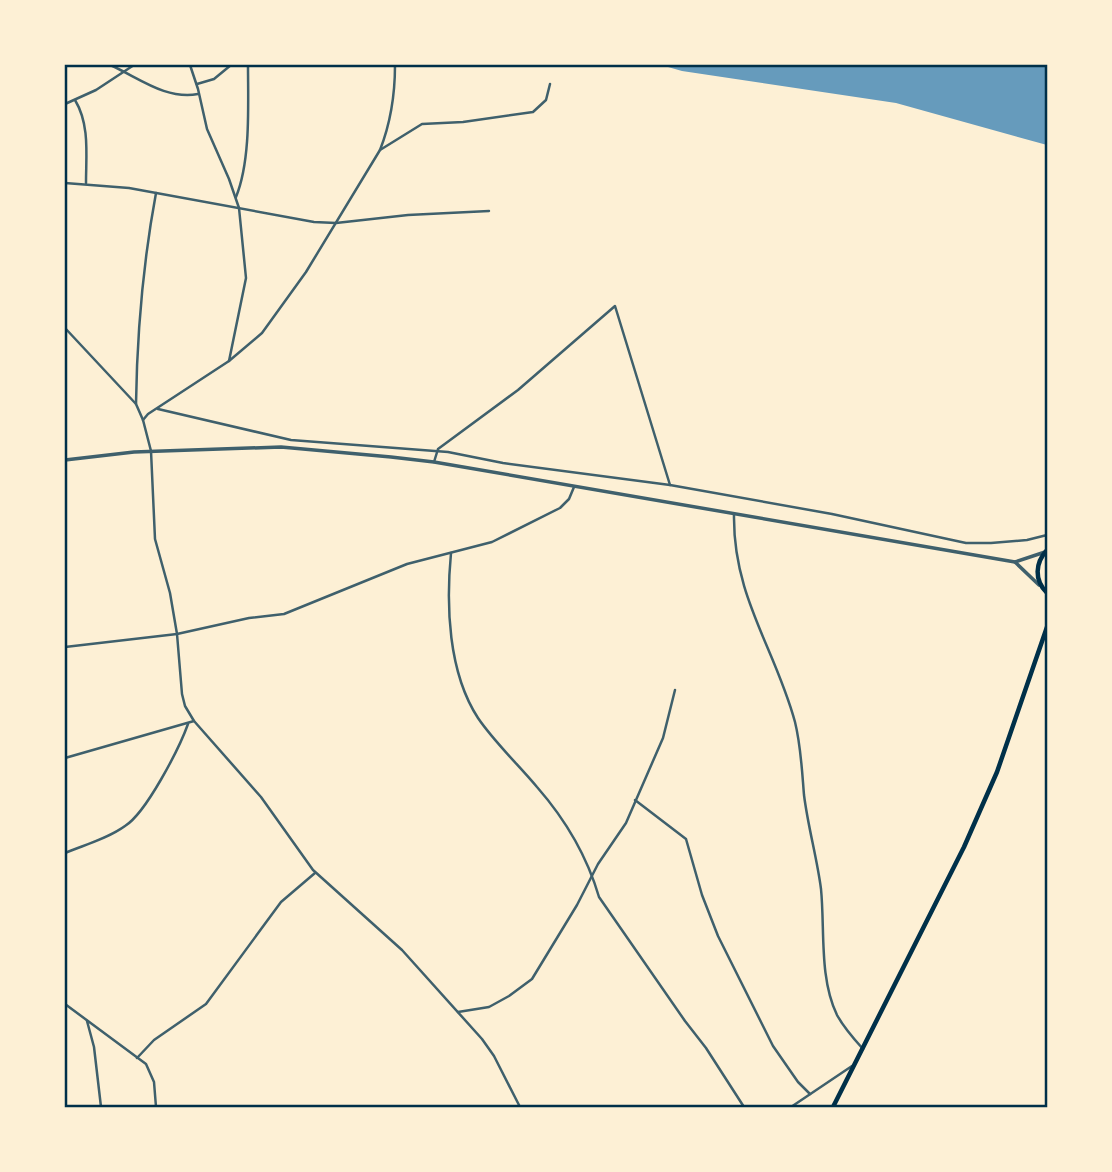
<svg xmlns="http://www.w3.org/2000/svg" width="1112" height="1172" viewBox="0 0 1112 1172" font-family="'Fira Sans Condensed',sans-serif">
<style>
.water{fill:#669bbc}
.lines{fill:none;stroke-linecap:round;stroke-linejoin:round}
.minor{stroke:#3f606c;stroke-width:2.5}
.tertiary{stroke:#3f606c;stroke-width:3.5}
.primary{stroke:#003049;stroke-width:4.5}
.neatline{fill:none;stroke:#003049;stroke-width:2.5}
</style>
<rect width="100%" height="100%" fill="#fdf0d5"/>
<path class="water" d="M661 65H1047V145L896 103 682 71Z"/>
<g class="lines">
<g class="minor">
<path d="M110 65C138 77 165 100 198 94"/>
<path d="M190 65 198 89 207 129 229 179 239 208 246 278 229 361"/>
<path d="M197 84 214 79 231 65"/>
<path d="M75 100C90 125 86 155 86 183"/>
<path d="M65 104 96 90 134 65"/>
<path d="M380 150 422 124 463 122 533 112 546 100 550 84"/>
<path d="M65 183 129 188 314 222 336 223 408 215 489 211"/>
<path d="M236 197C251 160 248 104 248 65"/>
<path d="M65 328 136 404 143 420 151 451 155 539 170 593 177 634 182 694 185 706 194 721 261 797 313 870 402 950 482 1039 494 1056 520 1107"/>
<path d="M136 404C137 333 143 263 156 193"/>
<path d="M158 409 291 440 448 452 503 463 670 485 832 514 966 543H991L1027 540 1047 535"/>
<path d="M143 420 148 414 229 361 262 333 306 272 380 150C391 122 395 94 395 65"/>
<path d="M434 462 438 449 518 390 615 306 670 485"/>
<path d="M734 515C733 597 775 648 795 722 801 746 802 771 804 795 808 827 817 858 821 889 825 929 819 978 837 1015 844 1028 853 1038 863 1049"/>
<path d="M451 553C446 605 448 672 478 718 495 743 518 764 537 787 565 819 587 856 599 897L685 1021 706 1048 744 1107"/>
<path d="M65 647 177 634 249 618 284 614 407 564 492 542 560 508 569 499 574 487"/>
<path d="M65 758 194 721"/>
<path d="M635 800 686 839 702 895 718 936 773 1046 798 1082 810 1094"/>
<path d="M65 853C84 845 107 839 125 826 146 813 179 749 188 724"/>
<path d="M65 1004 146 1064 154 1082 156 1107"/>
<path d="M458 1012 489 1007 509 996 532 979 577 905 598 864 626 823 663 738 675 690"/>
<path d="M87 1021 94 1047 101 1107"/>
<path d="M137 1058 154 1040 206 1004 281 902 315 873"/>
<path d="M791 1107 852 1066"/>
</g>
<g class="tertiary">
<path d="M65 460 134 452 281 447 391 457 434 462 1015 562 1045 552"/>
<path d="M1015 562 1039 585"/>
</g>
<g class="primary">
<path d="M1047 550C1035 563 1034 580 1047 593"/>
<path d="M833 1107 964 847 997 772 1047 627"/>
</g>
</g>
<rect width="1112" height="1172" fill="none" stroke="#fdf0d5" stroke-width="133"/>
<rect x="66" y="66" width="980" height="1040" class="neatline"/>
</svg>
